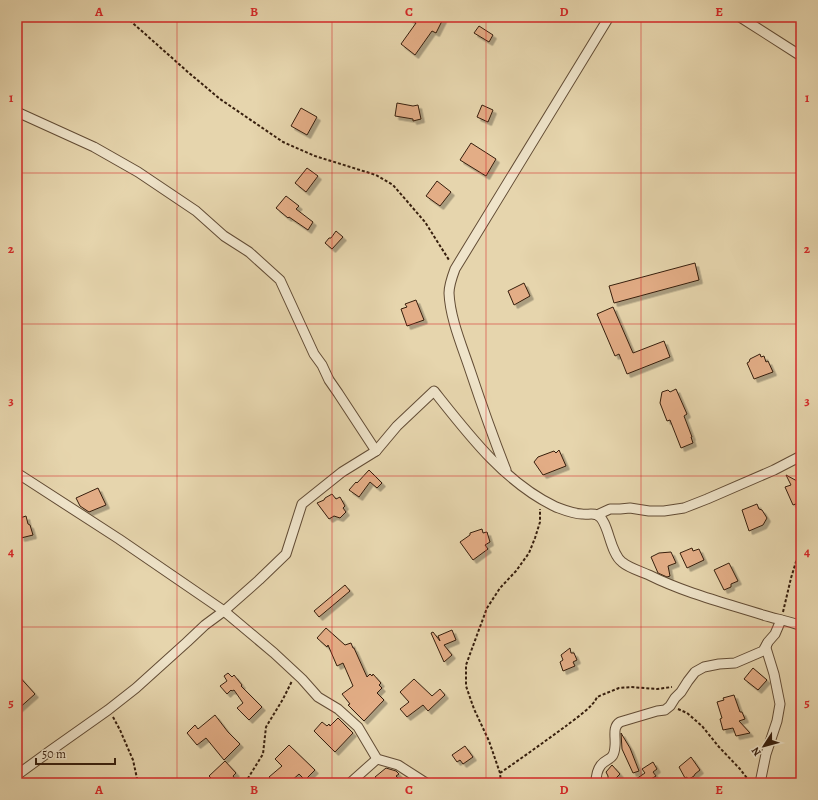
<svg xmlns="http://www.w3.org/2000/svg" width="818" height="800" viewBox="0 0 818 800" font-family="Alegreya,serif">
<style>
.building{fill:#e3ad86;stroke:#361e0d;filter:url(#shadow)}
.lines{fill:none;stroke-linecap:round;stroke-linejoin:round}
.street-casing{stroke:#624c35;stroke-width:11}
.path{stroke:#361e0d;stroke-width:2;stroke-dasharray:3 2;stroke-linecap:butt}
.street{stroke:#efe4ca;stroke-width:9}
.grid{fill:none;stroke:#d62828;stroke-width:1;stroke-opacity:0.55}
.neatline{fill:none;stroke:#d62828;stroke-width:1.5}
.grid-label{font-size:13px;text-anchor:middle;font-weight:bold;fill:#d62828}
</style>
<defs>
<filter id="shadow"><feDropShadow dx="3.5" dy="3.5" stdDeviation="0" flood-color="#0004"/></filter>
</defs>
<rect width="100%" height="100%" fill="#e6d5ad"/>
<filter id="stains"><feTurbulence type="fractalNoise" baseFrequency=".005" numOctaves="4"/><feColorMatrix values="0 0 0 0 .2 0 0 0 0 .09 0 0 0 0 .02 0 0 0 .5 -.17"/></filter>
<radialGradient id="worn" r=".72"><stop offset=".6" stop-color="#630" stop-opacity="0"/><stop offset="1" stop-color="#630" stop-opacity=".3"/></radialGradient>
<g class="building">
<path d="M406 17H444L436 33 432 31 415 55 401 44 416 23Z"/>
<path d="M479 26 493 35 489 42 474 33Z"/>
<path d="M397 103 413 106 418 105 421 119 413 121V119L395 116Z"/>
<path d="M482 105 493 110 488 122 477 117Z"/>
<path d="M301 108 317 117 307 135 291 126Z"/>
<path d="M471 143 496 159 486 176 460 160Z"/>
<path d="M307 168 318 176 306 192 295 183Z"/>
<path d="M437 181 451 192 440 206 426 196Z"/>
<path d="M286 196 299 206 296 209 313 222 308 230 289 217 288 218 276 208Z"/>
<path d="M336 231 343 237 332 249 325 243 329 238H331Z"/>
<path d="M695 263 699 280 614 303 609 286Z"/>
<path d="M524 283 530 296 514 305 508 291Z"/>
<path d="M416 300 424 320 407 326 401 309 407 307 405 304Z"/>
<path d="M613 307 633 353 664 341 670 357 627 374 619 354 615 356 597 314Z"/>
<path d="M760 354 761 357 764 356 766 362 768 361 773 372 754 379 747 363 749 362 750 359Z"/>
<path d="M676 389 687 414 684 416 692 437H691L693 443 681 448 670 420 667 421 660 403 662 392 668 390 670 392Z"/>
<path d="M559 450 566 466 543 475 534 462 538 457 554 451 556 453Z"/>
<path d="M369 470 382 483 377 488 370 482 359 497 349 490 356 482 357 483Z"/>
<path d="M786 475 797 481H801V502L793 505 785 487 791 485Z"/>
<path d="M98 488 106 505 89 512 80 506 76 498Z"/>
<path d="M332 494 336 499 340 497 345 506 343 508 346 512 340 518 334 516 329 519 317 503 324 500 325 498Z"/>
<path d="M757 504 759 509 762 510 767 518 763 525 749 531 742 510Z"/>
<path d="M26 516 28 524 30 525 33 535 21 538 20 533 17 534V519Z"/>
<path d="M482 529 483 533 487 532 490 542 485 545 488 549 473 560 460 542 470 535V533Z"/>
<path d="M692 548 693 551 699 549 704 560 687 568 680 553Z"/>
<path d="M671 552 676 563 668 566 670 576 667 577 658 573 651 557 659 553Z"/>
<path d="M729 563 738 581 731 584V587L724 590 714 570Z"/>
<path d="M345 585 350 591 319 617 314 611Z"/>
<path d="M326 628 345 645 351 643 353 648H354L367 677 370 674 372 676 373 674 381 683 379 685 382 688 377 693 384 700 364 721 348 705 350 704 342 694 353 686 343 663 337 666 328 645 327 647 317 638Z"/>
<path d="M452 630 456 640 444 645 452 655 444 662 431 633 433 632 440 641 438 636Z"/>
<path d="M570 648 571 653H574L577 660 573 662 575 666 563 671 560 662 563 660 561 655Z"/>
<path d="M753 668 767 680 758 690 744 679Z"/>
<path d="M228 673 232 677 234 675 242 685 241 686 262 707 249 720 237 708 243 703 234 690 232 691 231 690 227 694 220 686 227 681 224 676Z"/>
<path d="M17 674 35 694 17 710Z"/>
<path d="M414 679 432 696 440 689 445 695 428 711 423 705 407 717 400 709 409 702 400 692Z"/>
<path d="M734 695 740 712H742L745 719 739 721 750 733 736 736 733 728 723 730 720 719 722 718 717 702 724 700 723 698Z"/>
<path d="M215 715 228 732 240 744 224 760 206 738 197 745 187 733 195 725 198 729Z"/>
<path d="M338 718 353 733 335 752 314 731 322 722 327 726 329 724 330 726Z"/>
<path d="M621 733 630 748 639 771 633 773 622 749Z"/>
<path d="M289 745 315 770 305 780 299 774 289 783H274L269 777 282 766 275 759Z"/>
<path d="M465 746 473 757 463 764 460 760 457 762 452 755Z"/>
<path d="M691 757 700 770 695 774 694 776 689 779 686 777 685 778 679 767Z"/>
<path d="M225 761 236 773 233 776 238 783H216L209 776Z"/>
<path d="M653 762 657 769 653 772 656 776 644 783H630L645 773 642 769Z"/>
<path d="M612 765 620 774 612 782 611 779 608 781V776L606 772Z"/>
<path d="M386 768 396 771 399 774 396 776 398 778 392 783H380L375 777Z"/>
</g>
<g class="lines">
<defs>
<g id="street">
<path d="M740 17 801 56"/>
<path d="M17 112 94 147 138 172 196 211 224 236 249 252 280 280 314 354 322 365 329 380 338 393 376 451"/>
<path d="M506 470C493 437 481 403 470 370 462 346 450 318 449 293 449 285 452 277 455 269L609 17"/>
<path d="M17 473 119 539 224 611 274 653 302 679 318 697 338 709 358 727 377 759 398 765 426 783"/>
<path d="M597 515 610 509H620L630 508 649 511H664L684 508 707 499 774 470 801 456"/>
<path d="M17 775 50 751 108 710 136 688 187 642 205 625 224 611 259 580 286 554 302 504 342 472 376 451 397 426 434 391C468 434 505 483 556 507 564 510 573 514 582 514 586 515 593 513 597 515 609 520 609 552 622 562 629 568 640 571 649 575 685 593 725 603 763 615 775 619 790 621 801 626"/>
<path d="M350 783 377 759"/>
<path d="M596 783C596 777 597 770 601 765 608 757 614 761 615 746 616 737 612 727 620 722L657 711 665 710 670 706 675 698 681 692 688 681 695 672 704 667 719 664 735 663 763 651 768 642 775 634 781 620"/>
<path d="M760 783 766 754 777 721 780 704 774 674 766 648 767 644"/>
</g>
</defs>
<use href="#street" class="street-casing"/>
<g class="path">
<path d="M126 17 189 73 220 99 283 142 315 156 376 175 393 185 425 222 449 260"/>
<path d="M783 612 791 578 799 552 801 541"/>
<path d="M678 709 687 713 702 726 719 747 740 769 750 782"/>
<path d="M113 717 120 730 133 760 138 783"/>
<path d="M500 773C522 758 544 742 566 726 575 719 594 706 597 697L619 688 631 687 657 689 672 687"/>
<path d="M245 783 263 754 266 727 283 699 292 681"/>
<path d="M501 783 500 773 489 741 474 709 466 686V665L477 635 487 608 500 588 516 571 529 553 535 538 540 522V509"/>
</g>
<use href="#street" class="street"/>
</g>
<path class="grid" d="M177 17V783M332 17V783M486 17V783M641 17V783M17 173H801M17 324H801M17 476H801M17 627H801"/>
<rect width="818" height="800" fill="none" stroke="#e6d5ad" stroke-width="44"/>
<g transform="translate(764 746) rotate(234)" stroke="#efe4ca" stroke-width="3" paint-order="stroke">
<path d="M0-3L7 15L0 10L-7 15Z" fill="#361e0d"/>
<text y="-6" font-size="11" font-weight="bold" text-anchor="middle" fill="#361e0d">N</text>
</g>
<path d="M36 758v6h79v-6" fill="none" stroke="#361e0d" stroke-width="2"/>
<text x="42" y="758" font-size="12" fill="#361e0d" stroke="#efe4ca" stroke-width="3" paint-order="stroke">50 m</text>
<rect x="22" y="22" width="774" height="756" class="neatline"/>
<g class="grid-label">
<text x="99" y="16">A</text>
<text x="254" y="16">B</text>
<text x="409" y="16">C</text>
<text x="564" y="16">D</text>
<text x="719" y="16">E</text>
<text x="11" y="102">1</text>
<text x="807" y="102">1</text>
<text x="11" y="253">2</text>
<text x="807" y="253">2</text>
<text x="11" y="405">3</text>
<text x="807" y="405">3</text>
<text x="11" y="556">4</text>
<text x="807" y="556">4</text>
<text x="11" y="707">5</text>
<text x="807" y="707">5</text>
<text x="99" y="794">A</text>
<text x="254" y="794">B</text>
<text x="409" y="794">C</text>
<text x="564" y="794">D</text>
<text x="719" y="794">E</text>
</g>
<rect width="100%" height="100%" filter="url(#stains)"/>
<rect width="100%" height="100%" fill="url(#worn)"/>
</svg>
